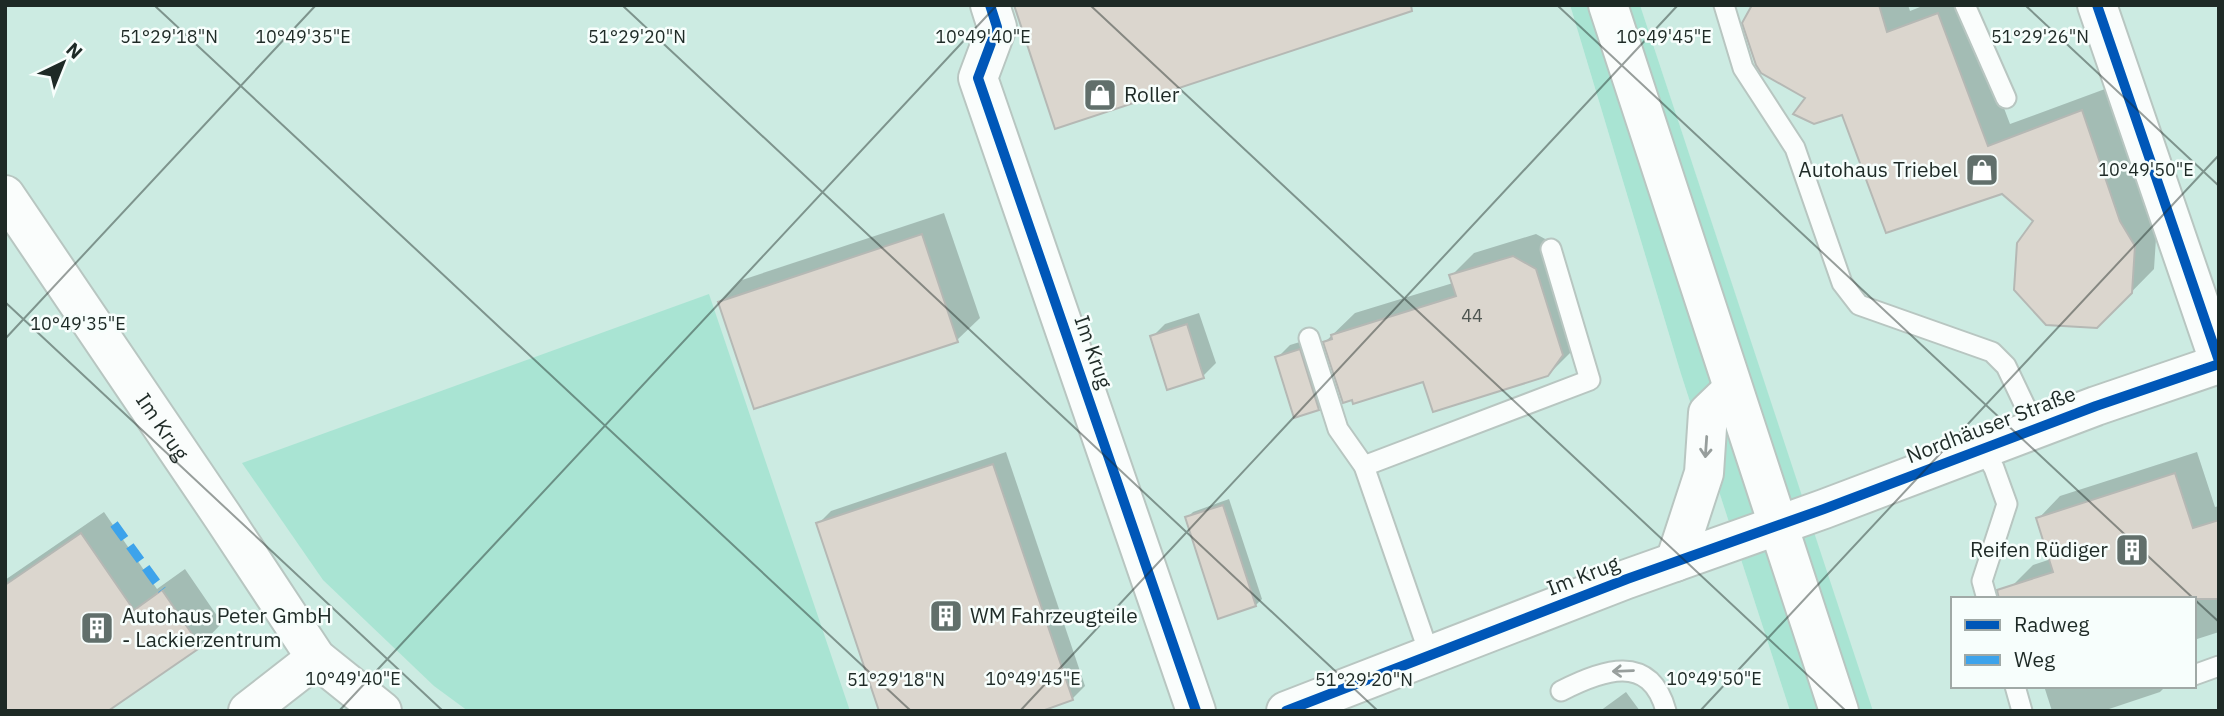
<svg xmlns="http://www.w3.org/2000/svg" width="2224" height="716" viewBox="0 0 2224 716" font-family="'IBM Plex Sans',sans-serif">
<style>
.built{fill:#ccebe2;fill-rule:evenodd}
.green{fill:#a9e4d3}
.shadow{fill:#0003}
.building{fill:#dbd6ce;stroke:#b5b8b4;stroke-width:2}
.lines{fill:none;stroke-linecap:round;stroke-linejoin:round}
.lane-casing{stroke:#b8c6c1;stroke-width:23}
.street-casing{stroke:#b8c6c1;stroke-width:42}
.secondary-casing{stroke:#b8c6c1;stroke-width:42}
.lane{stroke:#fafdfc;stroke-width:19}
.street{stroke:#fafdfc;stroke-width:38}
.secondary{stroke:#fafdfc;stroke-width:38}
.quiet{stroke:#3da3eb;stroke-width:9;stroke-dasharray:18 9;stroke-linecap:butt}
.cycleway-casing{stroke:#f7fefc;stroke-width:15}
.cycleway{stroke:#0057b8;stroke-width:10}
.oneway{stroke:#979e9c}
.ticks{fill:none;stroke:#1e2a26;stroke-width:2;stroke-opacity:0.45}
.labels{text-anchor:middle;stroke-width:5;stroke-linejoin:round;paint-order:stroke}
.number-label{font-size:18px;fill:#4d5550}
.poi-label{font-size:21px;fill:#1e2a26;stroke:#f7fefc;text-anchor:start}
.street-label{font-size:21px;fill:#1e2a26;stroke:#f7fefc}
.ticks-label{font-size:18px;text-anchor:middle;fill:#1e2a26;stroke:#f7fefc;stroke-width:5;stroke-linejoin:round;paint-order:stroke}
</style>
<rect width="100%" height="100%" fill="#def0ea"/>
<g class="built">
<path d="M5 5H1570L1681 374 1790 711H5Z"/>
<path d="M1640 5H2219V711H1872ZM1953 599H2194V686H1953Z"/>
</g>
<g class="green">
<path d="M1570 5H1640L1873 711H1790L1681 374Z"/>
<path d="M709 294 850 711H468L434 686 323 580 242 463Z"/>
</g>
<g class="shadow">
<path d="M1754 5H1908L1910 11 1925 5H1965L2010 124 2105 89 2142 198 2157 223 2154 269 2097 327 2035 221 2003 192 1808 97Z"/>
<path d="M944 213 980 318 957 340 720 302 742 280Z"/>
<path d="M1536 234 1558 246 1585 332 1571 352 1548 375 1425 380 1325 342 1355 313 1453 283 1451 276 1474 253Z"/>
<path d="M1199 313 1216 363 1203 376 1152 337 1165 324Z"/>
<path d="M1313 338 1331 396 1318 409 1277 358 1290 345Z"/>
<path d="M1006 452 1085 686 1072 699 818 524 831 511Z"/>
<path d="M2197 452 2215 507 2219 506V632L2194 640V599L2011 587 2033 565 2051 559 2038 519 2060 496Z"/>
<path d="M1229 499 1262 599 1256 605 1187 518 1193 512Z"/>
<path d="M104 512 157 589 185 569 222 623 200 646 105 711H5V580Z"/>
<path d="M2044 686H2166L2160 692 2103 711H2052Z"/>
<path d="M1626 692 1640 711H1600Z"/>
</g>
<g class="building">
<path d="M1014 5H1411L1412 11 1055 129Z"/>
<path d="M1752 5H1879L1887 32 1938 13 1988 146 2082 110 2120 221 2135 246 2132 293 2097 328 2046 325 2014 290 2017 243 2033 221 2002 194 1886 233 1842 115 1814 124 1793 114 1805 98 1761 73 1756 65 1742 23Z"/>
<path d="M922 234 958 342 754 409 718 302Z"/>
<path d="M1513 256 1536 269 1563 355 1548 376 1433 412 1423 382 1353 404 1352 400 1343 403 1323 342 1332 339 1331 335 1456 296 1449 275Z"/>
<path d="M1187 324 1204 378 1167 390 1150 336Z"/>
<path d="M1300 349 1319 410 1294 418 1275 357Z"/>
<path d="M993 464 1073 700 1042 711H879L816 523Z"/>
<path d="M2175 473 2193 528 2219 520V599H1999L1997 590 2053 572 2036 518Z"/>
<path d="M1223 505 1256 606 1218 619 1185 517Z"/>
<path d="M81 533 134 610 162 590 201 647 108 711H5V585Z"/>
</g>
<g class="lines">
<defs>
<g id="lane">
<path d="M1724 5 1743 68 1795 148 1842 283 1859 305 1992 352 2006 366 2036 429"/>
<path d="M1965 5 2006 98"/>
<path d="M1309 338 1338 429 1364 466 1430 656"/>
<path d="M1983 450 1994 468 2007 504 1982 581 1987 599"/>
<path d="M1364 466 1590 380 1551 249"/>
<path d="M2194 675 2219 666"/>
<path d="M2015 686 2022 711"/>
<path d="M1561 691C1602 670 1650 652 1666 711"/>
</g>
<g id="street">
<path d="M990 5 997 27 978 78 1196 711"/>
<path d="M2097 5 2219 361"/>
<path id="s1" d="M5 195 223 517 316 658 382 711"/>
<path d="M1675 562 1704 473 1708 413 1733 389"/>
<path d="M248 711 316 658"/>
<path d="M1286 711 1627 579 1824 509 2096 406 2219 364"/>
</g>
<path id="secondary" d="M1608 5 1839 711"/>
</defs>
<use href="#lane" class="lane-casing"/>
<use href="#street" class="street-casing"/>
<use href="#secondary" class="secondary-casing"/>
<use href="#lane" class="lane"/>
<use href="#street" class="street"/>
<use href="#secondary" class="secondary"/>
<path class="quiet" d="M114 524 162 590"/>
<defs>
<g id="cycleway">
<path d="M990 5 997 27 978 78 1196 711"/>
<path d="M2097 5 2219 361"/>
<path d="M1286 711 1627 579 1824 509 2096 406 2219 364"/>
</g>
</defs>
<use href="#cycleway" class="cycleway-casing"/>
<use href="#cycleway" class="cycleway"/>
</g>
<defs><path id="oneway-shaft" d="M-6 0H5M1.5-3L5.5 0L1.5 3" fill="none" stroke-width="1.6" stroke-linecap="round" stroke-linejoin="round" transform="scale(1.75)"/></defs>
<g class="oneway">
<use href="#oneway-shaft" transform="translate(1706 447) rotate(94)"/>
<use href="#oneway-shaft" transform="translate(1623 671) rotate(178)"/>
</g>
<path class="ticks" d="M154 5 911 711M622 5 1378 711M1090 5 1846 711M1557 5 2194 599M2025 5 2219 186M5 302 443 711M5 339 316 5M2194 599 2219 622M339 711 997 5M1020 711 1678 5M1700 711 2219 155"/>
<defs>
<symbol id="shop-square" viewBox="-11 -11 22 22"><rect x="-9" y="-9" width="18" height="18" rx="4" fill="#616f6b" stroke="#f7fefc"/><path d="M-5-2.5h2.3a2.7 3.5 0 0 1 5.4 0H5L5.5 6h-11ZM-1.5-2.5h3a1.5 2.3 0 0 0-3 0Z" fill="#fff"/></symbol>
<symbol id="building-square" viewBox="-11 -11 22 22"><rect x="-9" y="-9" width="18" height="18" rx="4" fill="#616f6b" stroke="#f7fefc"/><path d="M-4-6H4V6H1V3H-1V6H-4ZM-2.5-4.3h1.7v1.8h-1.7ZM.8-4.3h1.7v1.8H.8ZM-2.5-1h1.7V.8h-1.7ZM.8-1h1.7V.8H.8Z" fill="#fff"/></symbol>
</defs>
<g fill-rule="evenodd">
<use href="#shop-square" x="1081" y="76" width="38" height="38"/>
<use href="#shop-square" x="1963" y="151" width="38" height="38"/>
<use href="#building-square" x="2113" y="531" width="38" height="38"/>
<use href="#building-square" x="927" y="597" width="38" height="38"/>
<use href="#building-square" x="78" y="609" width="38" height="38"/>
</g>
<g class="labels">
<g class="number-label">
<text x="1472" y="322">44</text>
</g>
<g class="poi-label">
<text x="1124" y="102">Roller</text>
<text x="1958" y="177" text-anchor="end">Autohaus Triebel</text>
<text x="2108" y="557" text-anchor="end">Reifen Rüdiger</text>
<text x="122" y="623">Autohaus Peter GmbH<tspan x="122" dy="24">- Lackierzentrum</tspan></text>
<text x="970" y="623">WM Fahrzeugteile</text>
</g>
<g class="street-label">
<text transform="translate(1093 352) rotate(71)" y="7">Im Krug</text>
<text transform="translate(1991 425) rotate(-21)" y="7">Nordhäuser Straße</text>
<text dy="7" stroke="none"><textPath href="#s1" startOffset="280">Im Krug</textPath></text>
<text transform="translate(1583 576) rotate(-21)" y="7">Im Krug</text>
</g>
</g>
<g class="ticks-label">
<text x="169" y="43">51°29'18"N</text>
<text x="637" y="43">51°29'20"N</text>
<text x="2040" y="43">51°29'26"N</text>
<text x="303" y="43">10°49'35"E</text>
<text x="983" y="43">10°49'40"E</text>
<text x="1664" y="43">10°49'45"E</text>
<text x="2146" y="176">10°49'50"E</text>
<text x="78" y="330">10°49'35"E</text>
<text x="353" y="685">10°49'40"E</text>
<text x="1033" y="685">10°49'45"E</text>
<text x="1714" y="685">10°49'50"E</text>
<text x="896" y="686">51°29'18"N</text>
<text x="1364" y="686">51°29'20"N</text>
</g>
<rect width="2224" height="716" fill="none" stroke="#1e2a26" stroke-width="14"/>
<rect x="1951" y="597" width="245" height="91" fill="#f7fefc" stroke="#a0a9a6" stroke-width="2"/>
<rect x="1965" y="620" width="35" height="10" fill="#0057b8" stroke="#a0a9a6" stroke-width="2"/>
<text x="2014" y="632" font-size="21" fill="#1e2a26">Radweg</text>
<rect x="1965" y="655" width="35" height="10" fill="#3da3eb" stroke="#a0a9a6" stroke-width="2"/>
<text x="2014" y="667" font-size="21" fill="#1e2a26">Weg</text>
<g transform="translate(63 63) rotate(43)" stroke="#f7fefc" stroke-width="5" paint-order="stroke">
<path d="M0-5L12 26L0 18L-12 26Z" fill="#1e2a26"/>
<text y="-10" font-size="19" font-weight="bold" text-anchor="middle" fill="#1e2a26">N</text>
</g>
</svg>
